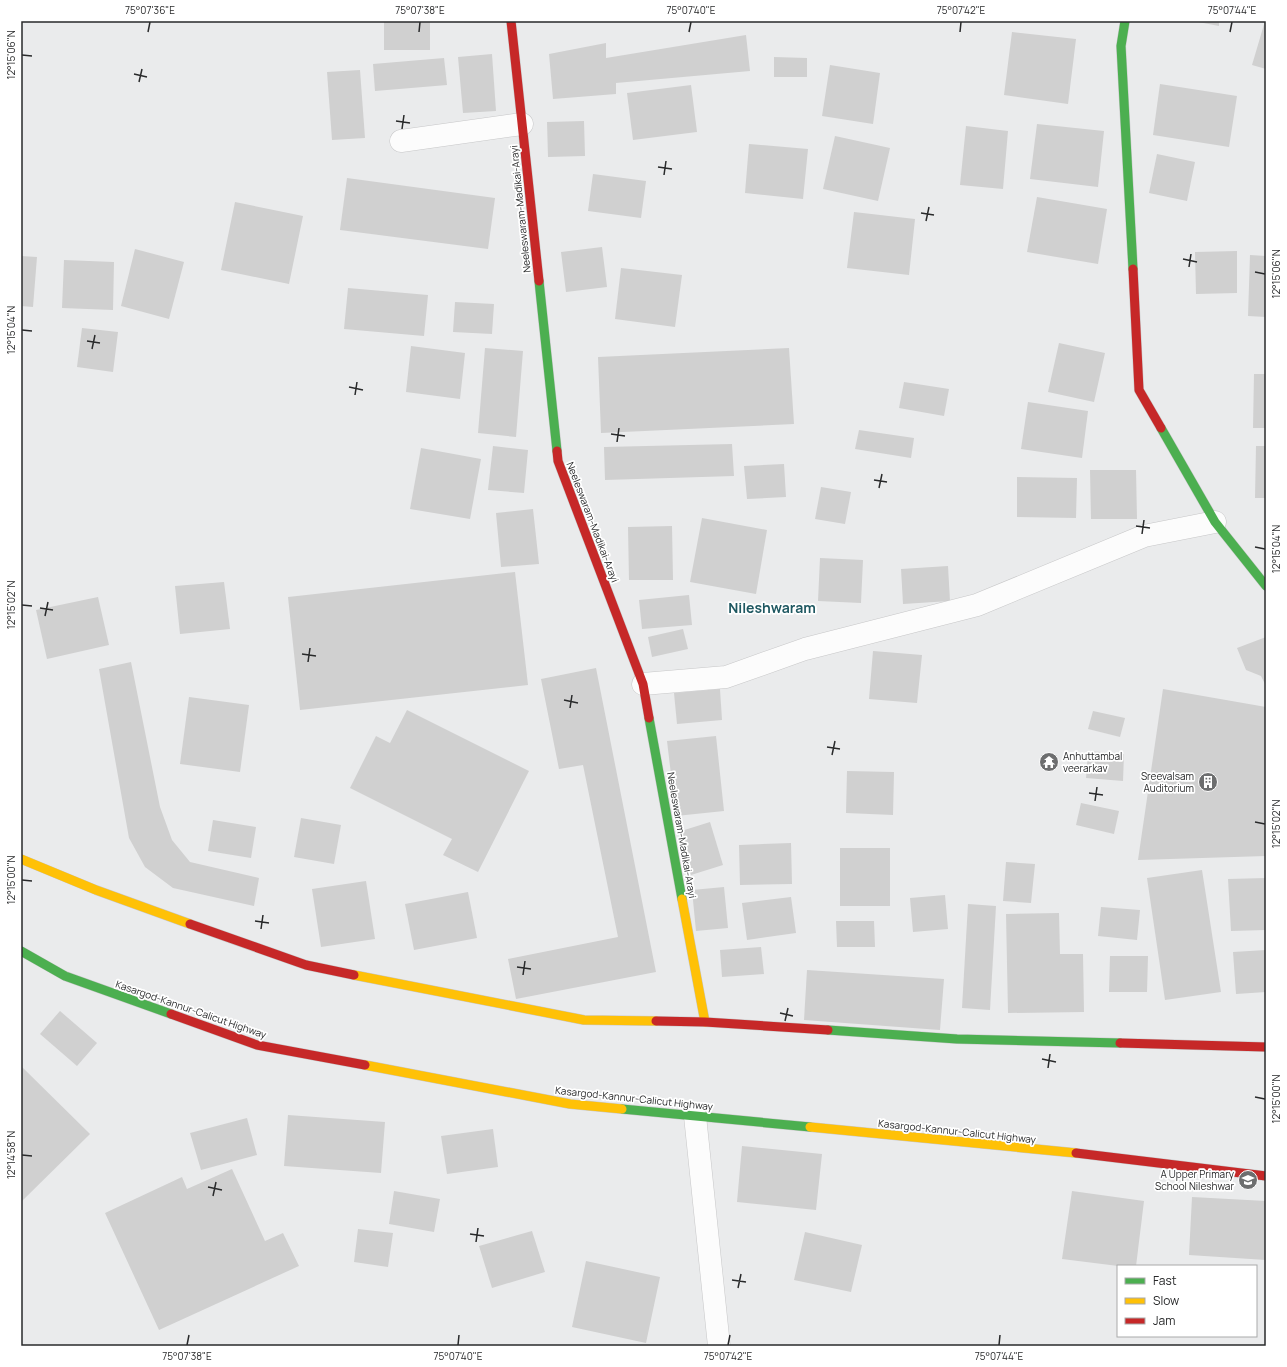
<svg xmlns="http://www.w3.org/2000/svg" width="1287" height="1367" viewBox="0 0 1287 1367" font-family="Manrope,sans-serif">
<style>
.building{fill:#d0d0d0}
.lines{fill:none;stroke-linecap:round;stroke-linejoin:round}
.street-casing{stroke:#c7c7c8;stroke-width:23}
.fast-casing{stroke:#c7c7c8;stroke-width:10}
.slow-casing{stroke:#c7c7c8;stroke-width:10}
.jam-casing{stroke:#c7c7c8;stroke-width:10}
.street{stroke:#fcfcfc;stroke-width:22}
.fast{stroke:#4caf50;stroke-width:9}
.slow{stroke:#ffc107;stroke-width:9}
.jam{stroke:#c62828;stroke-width:9}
.ticks{fill:none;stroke:#292a2b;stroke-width:1.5}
.labels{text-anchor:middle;stroke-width:3.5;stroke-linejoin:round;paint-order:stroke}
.street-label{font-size:10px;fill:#292a2b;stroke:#fff}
.poi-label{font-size:10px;fill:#292a2b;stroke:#fff;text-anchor:end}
.district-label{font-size:14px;font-weight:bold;fill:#1f5861;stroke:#fff}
.neatline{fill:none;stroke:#292a2b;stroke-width:1.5}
.ticks-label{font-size:10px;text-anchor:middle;fill:#292a2b}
</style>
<rect width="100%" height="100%" fill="#eaebec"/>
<g class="building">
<rect x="384" y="21" width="46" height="29"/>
<path d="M453 21H480V23L453 22Z"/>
<path d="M1193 21H1219V26Z"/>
<path d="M1265 21H1266V69L1252 65Z"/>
<path d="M1012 32 1076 39 1068 104 1004 95Z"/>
<path d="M746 35 750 71 616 83V94L553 99 549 54 606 43V58Z"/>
<path d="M492 54 496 111 463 113 458 57Z"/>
<path d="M774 57 807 58V77H774Z"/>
<path d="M444 58 447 85 375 91 373 64Z"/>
<path d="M830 65 880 73 873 124 822 116Z"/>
<path d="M360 70 365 138 332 140 327 72Z"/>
<path d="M1160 84 1237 96 1229 147 1153 135Z"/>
<path d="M691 85 697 132 633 140 627 93Z"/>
<path d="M584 121 585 156 548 157 547 122Z"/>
<path d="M1037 124 1104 131 1098 187 1030 179Z"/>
<path d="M966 126 1008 131 1003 189 960 185Z"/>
<path d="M835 136 890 148 878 201 823 189Z"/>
<path d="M749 144 808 149 803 199 745 193Z"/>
<path d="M1157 154 1195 162 1187 201 1149 193Z"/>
<path d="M593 174 646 181 641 218 588 211Z"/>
<path d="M347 178 495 198 488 249 340 230Z"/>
<path d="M1037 197 1107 209 1098 264 1027 252Z"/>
<path d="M235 202 303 216 289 284 221 270Z"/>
<path d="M854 212 915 219 909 275 847 268Z"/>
<path d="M602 247 607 287 566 292 561 252Z"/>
<path d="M135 249 184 262 169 319 121 306Z"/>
<path d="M1237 251V293L1196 294 1195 252Z"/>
<path d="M1250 255 1266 256V317L1248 316Z"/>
<path d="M21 256 37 257 33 307 21 306Z"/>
<path d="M64 260 114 262 113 310 62 308Z"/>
<path d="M621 268 682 275 675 327 615 319Z"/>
<path d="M348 288 428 295 424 336 344 329Z"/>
<path d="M455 302 494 304 492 334 453 332Z"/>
<path d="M82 328 118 332 113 372 77 367Z"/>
<path d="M1059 343 1105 353 1094 402 1048 392Z"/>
<path d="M411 346 465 353 460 399 406 392Z"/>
<path d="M485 348 523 351 516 437 478 433Z"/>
<path d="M789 348 794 424 601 433 598 357Z"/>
<path d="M1254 374H1266V428H1253Z"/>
<path d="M904 382 949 389 944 416 899 408Z"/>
<path d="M1028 402 1088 411 1082 458 1021 449Z"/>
<path d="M859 430 914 438 911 458 855 449Z"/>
<path d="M732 444 734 476 605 480 604 447Z"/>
<path d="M493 446 528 450 524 493 488 490Z"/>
<path d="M1256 446H1266V498H1255Z"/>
<path d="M421 448 481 459 470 519 410 509Z"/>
<path d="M784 464 786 497 747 499 744 466Z"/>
<path d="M1090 470H1136L1137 519H1091Z"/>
<path d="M1017 477 1077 478 1076 518 1017 517Z"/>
<path d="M821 487 851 492 845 524 815 519Z"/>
<path d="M533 509 539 564 501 567 496 513Z"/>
<path d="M702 518 767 530 756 594 690 582Z"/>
<path d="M672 526 673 580H629L628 527Z"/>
<path d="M820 558 863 560 861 603 818 601Z"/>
<path d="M948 566 950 601 903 604 901 569Z"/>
<path d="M515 572 528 685 300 710 288 597Z"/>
<path d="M224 582 230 629 180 634 175 586Z"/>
<path d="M689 595 692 625 642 629 639 600Z"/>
<path d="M98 597 109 645 47 659 36 610Z"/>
<path d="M683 629 688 649 652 657 648 637Z"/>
<path d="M1266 637V686L1261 676 1246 670 1237 648Z"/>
<path d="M873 651 922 655 917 703 869 699Z"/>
<path d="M131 662 160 807 172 840 190 862 259 878 254 906 173 888 145 867 129 838 99 669Z"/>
<path d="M596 668 656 972 516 999 508 959 618 937 583 765 559 769 541 679Z"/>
<path d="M720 689 722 720 677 724 674 693Z"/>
<path d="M1163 689 1266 707V856L1138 860Z"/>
<path d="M189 697 249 705 240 772 180 764Z"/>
<path d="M407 710 529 771 478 872 443 855 452 839 350 788 376 736 390 743Z"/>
<path d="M1093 711 1125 718 1120 737 1088 729Z"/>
<path d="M716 736 724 811 676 816 667 741Z"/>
<path d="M1088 751 1124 754 1123 781 1086 778Z"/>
<path d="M847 771 894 772 893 815 846 813Z"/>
<path d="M1081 803 1119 811 1114 834 1076 825Z"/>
<path d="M301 818 341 825 334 864 294 857Z"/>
<path d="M213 820 256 827 251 858 208 851Z"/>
<path d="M710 822 723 865 691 875 678 832Z"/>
<path d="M791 843 792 884 740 885 739 845Z"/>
<rect x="840" y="848" width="50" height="58"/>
<path d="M1006 862 1035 864 1031 903 1003 901Z"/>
<path d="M1202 870 1221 992 1165 1000 1147 878Z"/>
<path d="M1266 878V930L1231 931 1228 879Z"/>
<path d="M366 881 375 939 321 947 312 889Z"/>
<path d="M724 887 728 928 696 931 692 890Z"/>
<path d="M468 892 477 938 414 950 405 904Z"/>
<path d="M945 895 948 929 913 932 910 898Z"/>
<path d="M791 897 796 933 747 940 742 903Z"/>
<path d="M968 904 996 906 990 1010 962 1008Z"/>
<path d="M1101 907 1140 910 1137 940 1098 936Z"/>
<path d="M1059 913 1060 954H1083L1084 1012 1008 1013 1006 914Z"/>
<path d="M836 921H874L875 947H837Z"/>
<path d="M761 947 764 974 722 977 720 950Z"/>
<path d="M1266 950V992L1236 994 1233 952Z"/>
<path d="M1110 956H1148L1147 992H1109Z"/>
<path d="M807 970 944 979 940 1030 804 1020Z"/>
<path d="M60 1011 97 1043 77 1066 40 1034Z"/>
<path d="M21 1066 90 1134 21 1202Z"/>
<path d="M288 1115 385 1122 381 1173 284 1166Z"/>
<path d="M247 1118 257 1155 201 1170 190 1133Z"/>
<path d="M493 1129 498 1167 447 1174 441 1136Z"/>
<path d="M742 1146 822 1154 816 1210 737 1202Z"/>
<path d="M232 1169 265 1241 283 1233 299 1266 159 1330 105 1213 182 1177 187 1189Z"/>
<path d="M394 1191 440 1199 434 1232 389 1224Z"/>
<path d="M1072 1191 1144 1201 1136 1266H1118L1062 1259Z"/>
<path d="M1192 1197 1266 1201V1260L1189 1255Z"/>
<path d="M358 1229 393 1233 388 1267 354 1262Z"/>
<path d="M532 1231 545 1272 492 1288 479 1246Z"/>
<path d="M805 1232 862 1245 851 1292 794 1280Z"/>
<path d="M586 1261 660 1277 646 1343 572 1327Z"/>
</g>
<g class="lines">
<defs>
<g id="street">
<path d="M401 141 522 124"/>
<path d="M643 684 726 677 805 649 977 605 1144 536 1215 522"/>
<path d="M695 1116 719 1346"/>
</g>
<g id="fast">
<path d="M1125 21 1121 46 1133 269"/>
<path d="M539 281 557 451"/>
<path d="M1161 428 1215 522 1266 586"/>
<path d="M649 718 682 899"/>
<path d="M21 951 65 976 171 1014"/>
<path d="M828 1030 957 1039 1120 1043"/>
<path d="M622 1109 810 1127"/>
</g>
<g id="slow">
<path d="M21 859 96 890 190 924"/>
<path d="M682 899 705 1022"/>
<path d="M354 975 584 1020 656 1021"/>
<path d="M365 1065 570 1104 622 1109"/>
<path d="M810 1127 1076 1153"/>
</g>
<g id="jam">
<path d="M511 21 539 281"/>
<path d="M1133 269 1139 390 1161 428"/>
<path d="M557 451 558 461 643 684 649 718"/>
<path d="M190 924 306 965 354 975"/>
<path d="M171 1014 257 1045 365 1065"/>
<path d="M656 1021 705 1022 828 1030"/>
<path d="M1120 1043 1266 1047"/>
<path d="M1076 1153 1266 1176"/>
</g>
</defs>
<use href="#street" class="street-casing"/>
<use href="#fast" class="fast-casing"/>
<use href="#slow" class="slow-casing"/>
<use href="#jam" class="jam-casing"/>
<use href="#street" class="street"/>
<use href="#fast" class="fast"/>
<use href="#slow" class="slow"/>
<use href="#jam" class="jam"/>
</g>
<path class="ticks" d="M148 32 150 22M419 32 420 22M689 32 691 22M960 32 961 22M1230 32 1232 22M22 55 32 56M134 74 147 77M139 82 142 69M396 121 410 123M402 129 404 115M658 167 672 169M664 175 666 161M921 213 934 215M926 221 929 207M1183 259 1197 262M1189 267 1191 254M1255 272 1265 274M22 330 32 331M87 341 100 343M92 349 95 335M349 387 363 390M355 395 357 382M611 434 625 436M617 442 619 428M874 480 887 482M879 488 882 474M1136 526 1150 528M1142 534 1144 520M1255 547 1265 549M22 605 32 606M40 608 53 610M45 616 48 602M302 654 316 656M308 662 310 648M564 700 578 703M570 708 572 695M827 747 840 749M832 755 835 741M1089 793 1103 795M1095 801 1097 787M1255 822 1265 824M22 880 32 881M255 921 269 923M261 929 263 915M517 967 531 969M523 975 525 961M780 1013 793 1016M785 1021 788 1008M1042 1059 1056 1062M1048 1068 1050 1054M1255 1097 1265 1099M22 1155 32 1156M208 1187 222 1190M213 1196 216 1182M470 1234 484 1236M476 1242 478 1228M732 1280 746 1282M738 1288 741 1274M187 1345 189 1335M458 1345 459 1335M728 1345 730 1335M999 1345 1000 1335"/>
<defs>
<symbol id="temple-disc" viewBox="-11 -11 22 22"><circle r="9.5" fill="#6d6e6f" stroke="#fff"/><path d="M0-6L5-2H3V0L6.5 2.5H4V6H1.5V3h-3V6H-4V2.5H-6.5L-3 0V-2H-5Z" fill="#fff"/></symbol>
<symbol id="building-disc" viewBox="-11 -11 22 22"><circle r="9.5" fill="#6d6e6f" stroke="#fff"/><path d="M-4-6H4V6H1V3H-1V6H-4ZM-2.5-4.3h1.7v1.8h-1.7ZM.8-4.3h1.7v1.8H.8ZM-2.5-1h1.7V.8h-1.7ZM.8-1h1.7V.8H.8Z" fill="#fff"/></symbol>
<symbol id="school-disc" viewBox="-11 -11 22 22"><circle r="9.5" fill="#6d6e6f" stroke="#fff"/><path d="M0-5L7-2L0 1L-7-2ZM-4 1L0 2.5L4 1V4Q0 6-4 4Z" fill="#fff"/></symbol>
</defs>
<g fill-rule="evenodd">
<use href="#temple-disc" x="1038" y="751" width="22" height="22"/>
<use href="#building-disc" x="1197" y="771" width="22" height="22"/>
<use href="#school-disc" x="1237" y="1169" width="22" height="22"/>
</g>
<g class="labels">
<g class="street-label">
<text transform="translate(520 209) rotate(-96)" y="4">Neeleswaram-Madikai-Arayi</text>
<text transform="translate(593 522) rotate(69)" y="4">Neeleswaram-Madikai-Arayi</text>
<text transform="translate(682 835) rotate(80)" y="4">Neeleswaram-Madikai-Arayi</text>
<text transform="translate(191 1009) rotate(19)" y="4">Kasargod-Kannur-Calicut Highway</text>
<text transform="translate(634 1098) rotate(6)" y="4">Kasargod-Kannur-Calicut Highway</text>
<text transform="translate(957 1131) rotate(6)" y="4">Kasargod-Kannur-Calicut Highway</text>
</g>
<g class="poi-label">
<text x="1063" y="760" text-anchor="start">Anhuttambal<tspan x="1063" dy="12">veerarkav</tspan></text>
<text x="1194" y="780">Sreevalsam<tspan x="1194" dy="12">Auditorium</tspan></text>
<text x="1234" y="1178">A Upper Primary<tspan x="1234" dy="12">School Nileshwar</tspan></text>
</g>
<g class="district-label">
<text x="772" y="613">Nileshwaram</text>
</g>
</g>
<rect width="1287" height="1367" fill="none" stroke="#ffffff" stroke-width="44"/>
<rect x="1117" y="1265" width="140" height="72" fill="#ffffff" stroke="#a9aaaa"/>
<rect x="1125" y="1278" width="20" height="6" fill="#4caf50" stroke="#a9aaaa"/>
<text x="1153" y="1285" font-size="12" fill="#292a2b">Fast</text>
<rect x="1125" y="1298" width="20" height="6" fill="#ffc107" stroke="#a9aaaa"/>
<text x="1153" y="1305" font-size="12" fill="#292a2b">Slow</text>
<rect x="1125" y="1318" width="20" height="6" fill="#c62828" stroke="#a9aaaa"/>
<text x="1153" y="1325" font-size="12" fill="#292a2b">Jam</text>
<rect x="22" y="22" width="1243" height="1323" class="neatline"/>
<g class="ticks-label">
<text x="150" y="14">75°07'36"E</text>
<text x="420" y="14">75°07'38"E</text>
<text x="691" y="14">75°07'40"E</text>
<text x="961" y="14">75°07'42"E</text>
<text x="1232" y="14">75°07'44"E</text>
<text transform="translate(11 55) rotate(-90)" y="4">12°15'06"N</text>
<text transform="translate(1276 274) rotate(-90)" y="4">12°15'06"N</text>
<text transform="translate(11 330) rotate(-90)" y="4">12°15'04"N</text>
<text transform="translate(1276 549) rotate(-90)" y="4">12°15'04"N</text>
<text transform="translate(11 605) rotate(-90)" y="4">12°15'02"N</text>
<text transform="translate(1276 824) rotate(-90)" y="4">12°15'02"N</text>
<text transform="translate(11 880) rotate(-90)" y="4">12°15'00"N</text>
<text transform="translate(1276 1099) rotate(-90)" y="4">12°15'00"N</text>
<text transform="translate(11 1155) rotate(-90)" y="4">12°14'58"N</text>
<text x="187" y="1360">75°07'38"E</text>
<text x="458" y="1360">75°07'40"E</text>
<text x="728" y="1360">75°07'42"E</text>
<text x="999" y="1360">75°07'44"E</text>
</g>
</svg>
